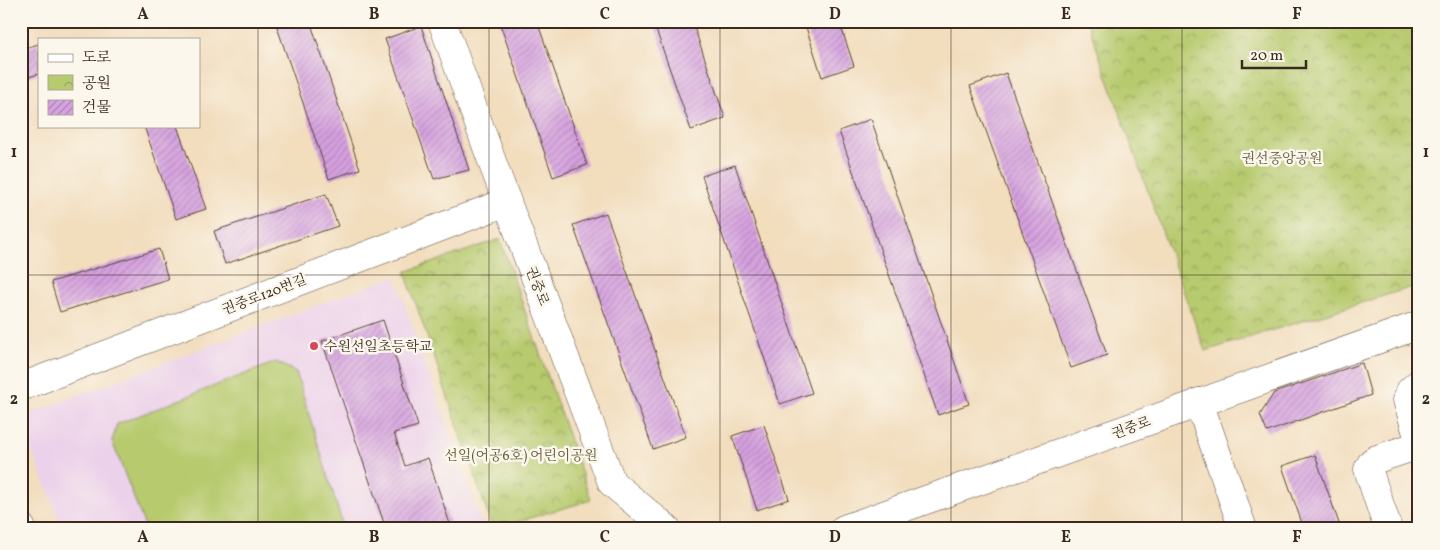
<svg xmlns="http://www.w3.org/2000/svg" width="1440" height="550" viewBox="0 0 1440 550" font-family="Vollkorn,'Noto Serif KR',serif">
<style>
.built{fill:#ecd1ea}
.park{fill:url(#park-crowns);stroke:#797a46}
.pitch{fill:#b7ca6e;stroke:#797a46}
.building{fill:url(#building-hatch)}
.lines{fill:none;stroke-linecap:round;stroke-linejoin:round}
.minor-casing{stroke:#564536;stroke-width:29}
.major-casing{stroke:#564536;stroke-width:29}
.minor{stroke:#fff;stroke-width:28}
.major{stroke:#fff;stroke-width:28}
.grid{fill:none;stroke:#3b2a1e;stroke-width:1;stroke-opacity:0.55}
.poi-dot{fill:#d1495b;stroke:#fbf7ec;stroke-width:2}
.labels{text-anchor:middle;stroke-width:5;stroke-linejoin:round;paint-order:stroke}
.park-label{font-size:14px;fill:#605a36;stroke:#fbf7ec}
.street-label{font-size:14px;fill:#3b2a1e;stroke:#fbf7ec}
.poi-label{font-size:14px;fill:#3b2a1e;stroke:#fbf7ec;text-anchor:start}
.neatline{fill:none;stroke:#3b2a1e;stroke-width:2}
.grid-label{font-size:16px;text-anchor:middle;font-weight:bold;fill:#3b2a1e}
</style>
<defs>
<pattern id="park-crowns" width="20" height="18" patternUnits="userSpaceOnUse" patternTransform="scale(1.25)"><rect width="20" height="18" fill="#b7ca6e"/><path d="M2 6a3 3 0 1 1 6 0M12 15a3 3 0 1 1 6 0" fill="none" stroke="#96a45a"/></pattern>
<pattern id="building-hatch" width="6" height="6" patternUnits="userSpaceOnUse" patternTransform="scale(1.25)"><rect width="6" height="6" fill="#d6a1e0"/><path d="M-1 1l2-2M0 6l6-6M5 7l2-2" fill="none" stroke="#af83b5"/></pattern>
</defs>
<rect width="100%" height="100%" fill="#fbf7ec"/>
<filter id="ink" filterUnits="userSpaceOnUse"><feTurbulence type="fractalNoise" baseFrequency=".02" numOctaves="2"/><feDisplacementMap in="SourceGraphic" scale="10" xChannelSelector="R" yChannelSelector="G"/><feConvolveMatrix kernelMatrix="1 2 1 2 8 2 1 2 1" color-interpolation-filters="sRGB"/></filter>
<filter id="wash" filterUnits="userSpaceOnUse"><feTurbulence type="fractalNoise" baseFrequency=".0096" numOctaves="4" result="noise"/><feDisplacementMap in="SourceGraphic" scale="20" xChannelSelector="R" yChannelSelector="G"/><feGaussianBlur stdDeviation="1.12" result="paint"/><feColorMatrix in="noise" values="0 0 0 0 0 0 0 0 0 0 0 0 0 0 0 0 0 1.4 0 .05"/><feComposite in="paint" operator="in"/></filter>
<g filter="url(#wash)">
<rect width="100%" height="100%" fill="#f2ddbd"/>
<path class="built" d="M395 276 483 529H63L21 423V417Z"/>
<g class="park">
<path d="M1087 21H1419V285L1205 351Z"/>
<path d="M500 239 591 500 493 529 405 272Z"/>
</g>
<path class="pitch" d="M276 362 296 372 344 529H146L112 441 117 424Z"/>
<g id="blocks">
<g class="building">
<path d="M275 21H310L360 169 329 179Z"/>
<path d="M499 21H537L587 165 553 177Z"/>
<path d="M653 21H692L725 118 691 130Z"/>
<path d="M804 21H839L854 66 822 77Z"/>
<path d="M421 26 469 170 434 179 385 39Z"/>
<path d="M39 44V74L21 79V49Z"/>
<path d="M1006 73 1107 355 1071 368 970 86Z"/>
<path d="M871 119 969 404 938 415 839 131Z"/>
<path d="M144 126H177L206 209 176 219Z"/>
<path d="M735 165 812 393 780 404 702 176Z"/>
<path d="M326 194 338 226 225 264 214 231Z"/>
<path d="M606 213 686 437 653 449 573 225Z"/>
<path d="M159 249 168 279 60 312 51 282Z"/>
<path d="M383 320 418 426 394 433 405 466 428 458 450 524 435 529H386L322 341Z"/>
<path d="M1362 363 1371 395 1267 432 1260 415 1274 393Z"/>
<path d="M764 425 789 499 757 510 732 436Z"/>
<path d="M1315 455 1341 529H1304L1282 466Z"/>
</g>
</g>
</g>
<g filter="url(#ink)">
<use href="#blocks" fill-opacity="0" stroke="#564536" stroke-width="1"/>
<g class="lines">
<defs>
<g id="minor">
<path d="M442 21 494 167 612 483 667 529"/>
<path d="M1419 383 1410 391 1407 400 1419 440"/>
<path d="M21 387 507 202"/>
<path d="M1199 402 1243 529"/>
<path d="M844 529 1419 325"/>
<path d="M1388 529 1368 469 1372 462 1377 459 1419 445"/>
</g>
<path id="major" d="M21 527 22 529"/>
</defs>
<use href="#minor" class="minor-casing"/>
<use href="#major" class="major-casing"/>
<use href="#minor" class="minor"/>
<use href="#major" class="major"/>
</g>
</g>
<path class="grid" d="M258 21V529M489 21V529M720 21V529M951 21V529M1182 21V529M21 275H1419"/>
<circle class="poi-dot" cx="314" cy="346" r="5"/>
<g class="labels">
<g class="park-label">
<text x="1282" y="163">권선중앙공원</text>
<text x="521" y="460">선일(어공6호) 어린이공원</text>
</g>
<g class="street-label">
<text transform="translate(538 286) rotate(69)" y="5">권중로</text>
<text transform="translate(264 294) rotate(-21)" y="5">권중로120번길</text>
<text transform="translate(1131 427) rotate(-20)" y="5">권중로</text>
</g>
<g class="poi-label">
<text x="324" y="351">수원선일초등학교</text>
</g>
</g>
<rect width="1440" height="550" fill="none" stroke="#fbf7ec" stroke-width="55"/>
<rect x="38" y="38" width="162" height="90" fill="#fbf7ec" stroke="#aea59a"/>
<rect x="48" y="54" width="25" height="8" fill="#ffffff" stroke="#aea59a"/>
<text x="82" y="62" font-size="15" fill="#3b2a1e">도로</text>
<rect x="48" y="75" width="25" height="15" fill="url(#park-crowns)" stroke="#aea59a"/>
<text x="82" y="88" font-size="15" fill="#3b2a1e">공원</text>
<rect x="48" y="100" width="25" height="15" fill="url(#building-hatch)" stroke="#aea59a"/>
<text x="82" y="112" font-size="15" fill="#3b2a1e">건물</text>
<path d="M1242 60v8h64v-8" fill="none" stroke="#3b2a1e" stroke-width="2.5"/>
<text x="1250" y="60" font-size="15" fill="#3b2a1e" stroke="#fbf7ec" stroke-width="4" paint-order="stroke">20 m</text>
<rect x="28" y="28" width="1384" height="494" class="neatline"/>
<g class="grid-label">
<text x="143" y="19">A</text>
<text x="374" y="19">B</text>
<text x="605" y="19">C</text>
<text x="835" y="19">D</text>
<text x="1066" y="19">E</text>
<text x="1297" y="19">F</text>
<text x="14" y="157">1</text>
<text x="1426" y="157">1</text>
<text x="14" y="404">2</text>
<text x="1426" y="404">2</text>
<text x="143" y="542">A</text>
<text x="374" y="542">B</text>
<text x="605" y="542">C</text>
<text x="835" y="542">D</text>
<text x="1066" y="542">E</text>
<text x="1297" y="542">F</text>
</g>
</svg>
